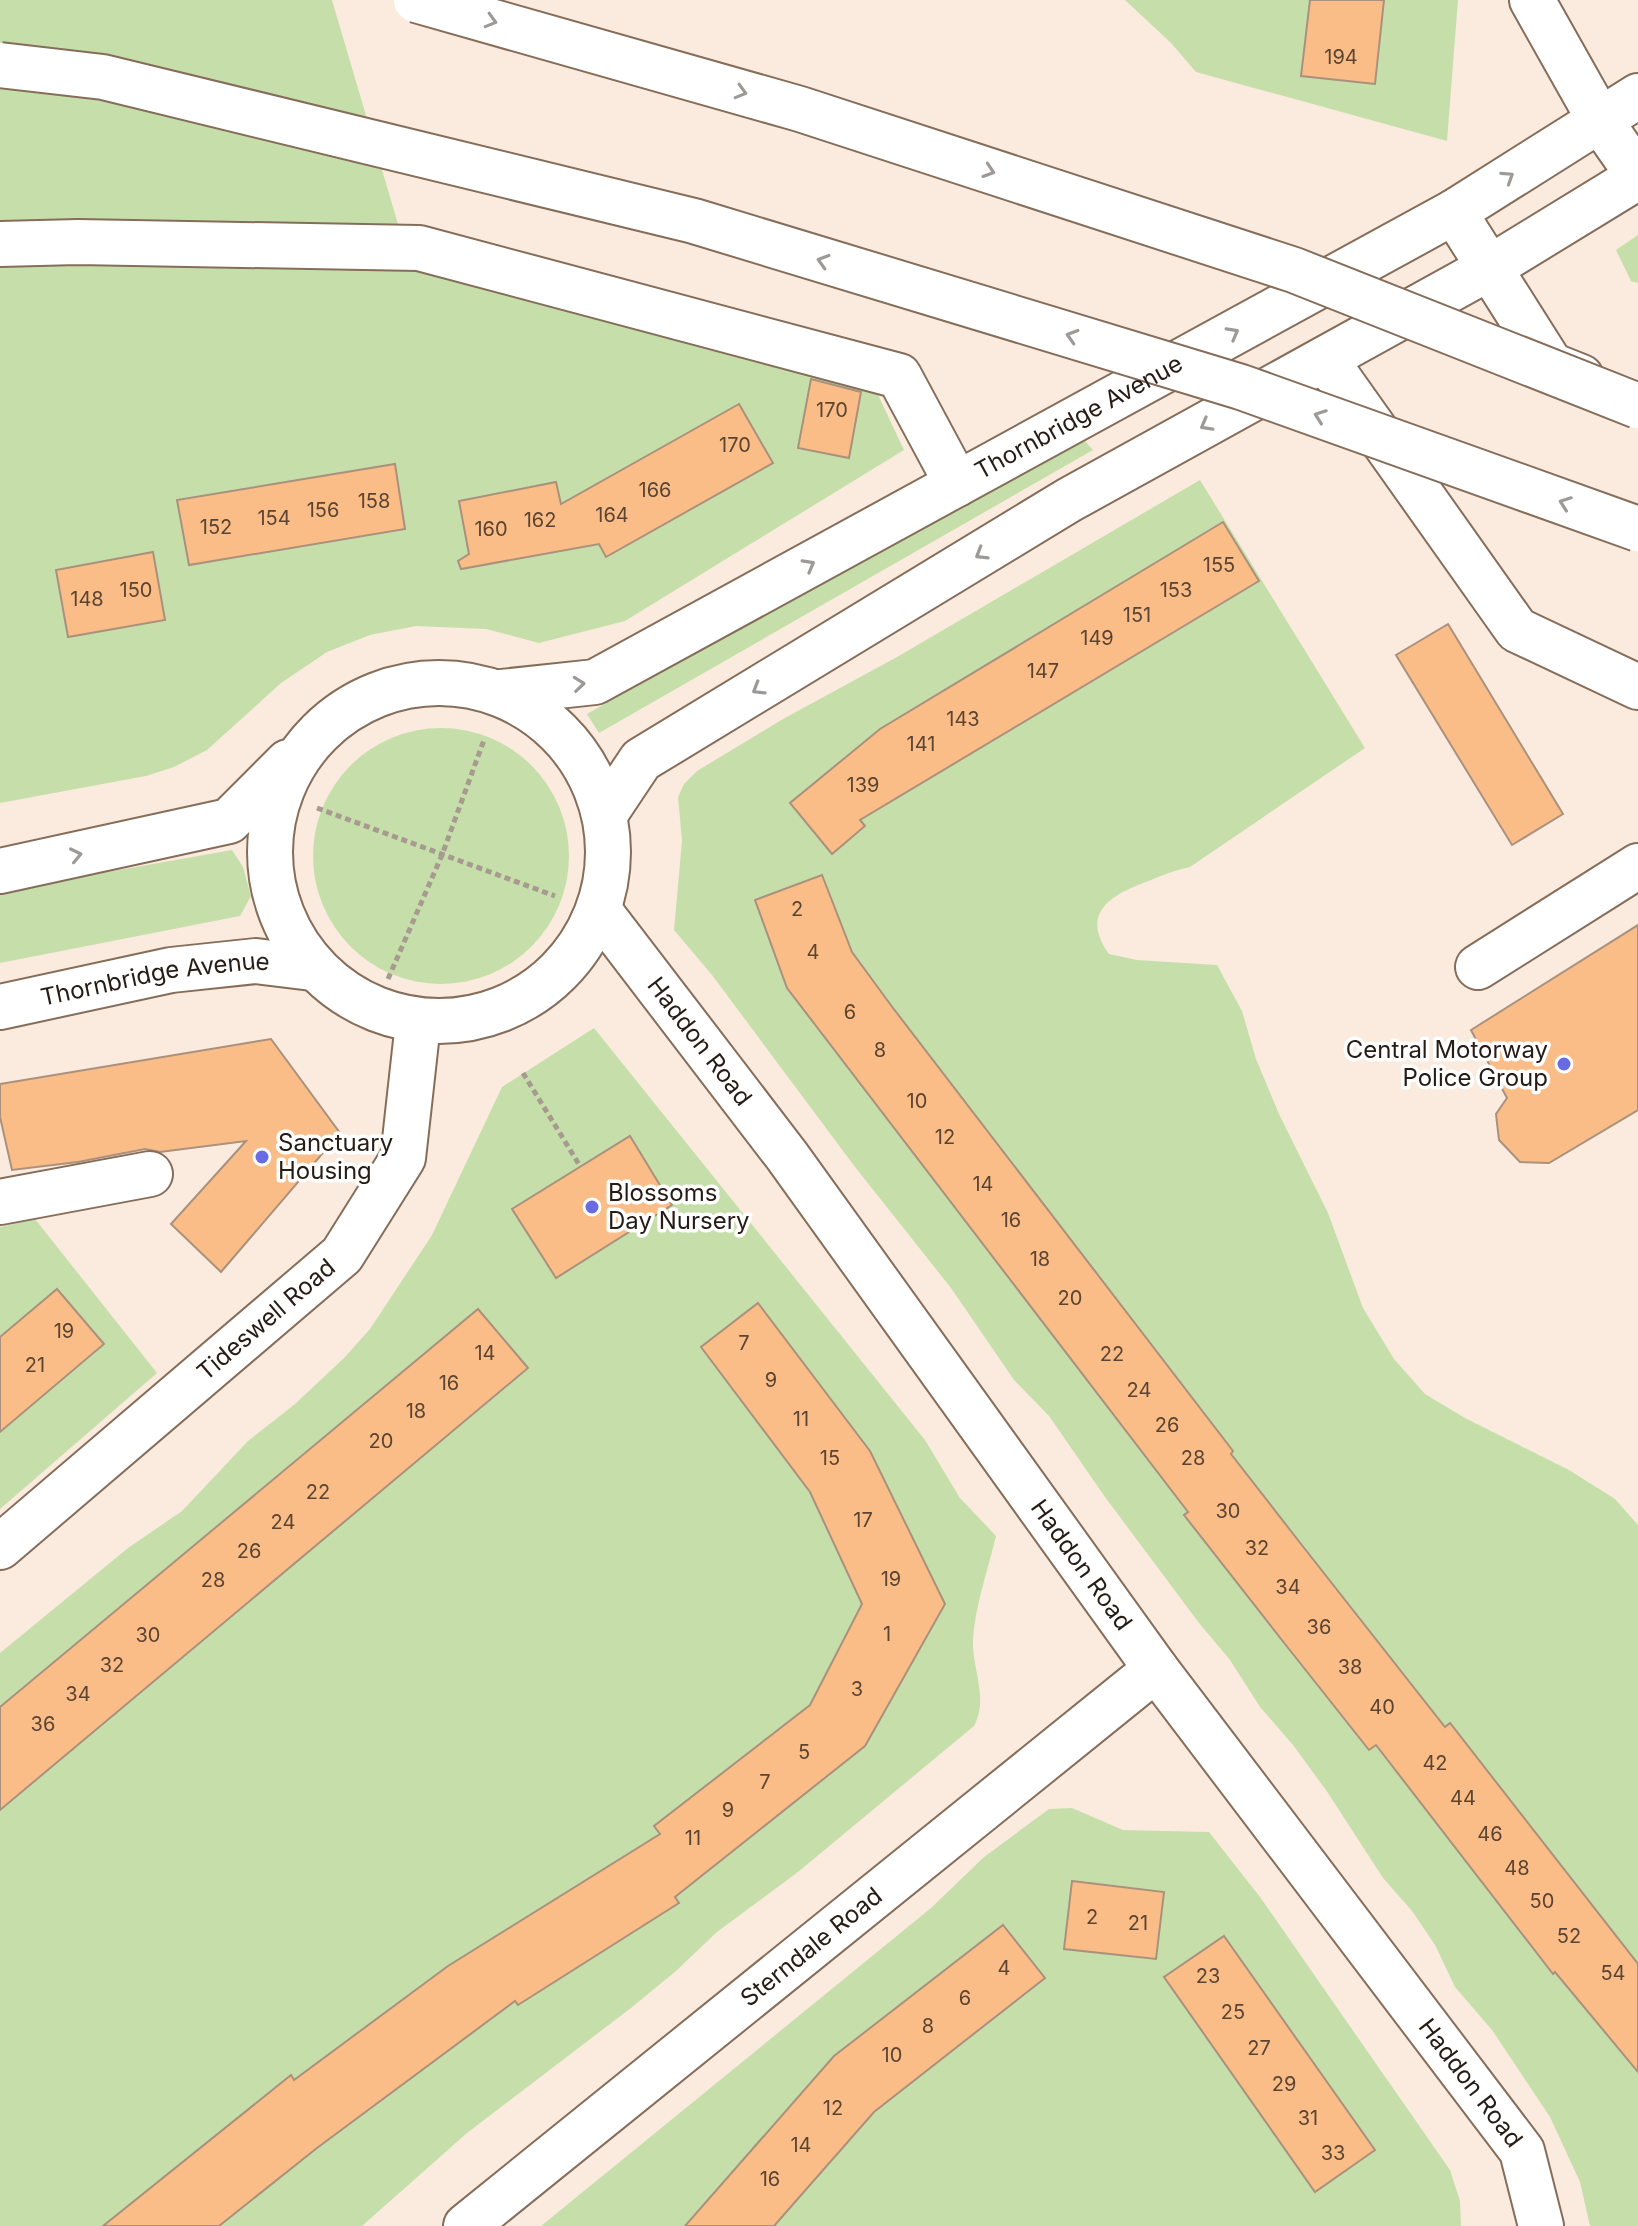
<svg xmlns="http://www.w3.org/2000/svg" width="1638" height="2226" viewBox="0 0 1638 2226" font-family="Inter,sans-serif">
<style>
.green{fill:#c6dfaa}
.building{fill:#fbbd87;stroke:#aa917d;stroke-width:2}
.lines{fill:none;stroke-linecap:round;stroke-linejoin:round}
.minor-casing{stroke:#856d5a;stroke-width:48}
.path{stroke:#a79a8f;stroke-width:5;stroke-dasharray:6 4;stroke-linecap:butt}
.minor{stroke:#fff;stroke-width:44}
.highway-bridge-casing{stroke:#856d5a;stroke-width:48;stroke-linecap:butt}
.highway-bridge{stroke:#fff;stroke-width:44}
.oneway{stroke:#9d9996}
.poi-dot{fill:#696be4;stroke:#fff;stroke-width:3}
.labels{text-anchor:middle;stroke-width:7;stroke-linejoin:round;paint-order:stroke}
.number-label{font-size:20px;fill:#5b4432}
.street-label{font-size:24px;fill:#261c15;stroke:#fff}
.poi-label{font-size:24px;fill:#261c15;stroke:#fff;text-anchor:start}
</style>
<rect width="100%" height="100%" fill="#fbebde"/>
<g class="green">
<path d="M0 0H332L403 241 0 242Z"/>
<path d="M1125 0H1458L1447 141 1196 72 1171 43Z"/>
<path d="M1638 235V283L1631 281 1616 250Z"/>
<path d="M31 261H392L865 367 904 450 625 621 539 643 486 629 416 626 370 635 327 652 281 683 207 750 174 767 146 776 0 803V266Z"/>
<path d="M1077 432 1093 450 599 733 587 714Z"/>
<path d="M1200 480 1365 748 1190 867C1170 871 1154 879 1136 886 1102 900 1084 919 1109 954L1137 960 1217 965 1242 1011 1256 1059 1279 1114 1328 1213 1363 1308 1394 1359 1425 1394 1465 1418 1569 1470 1615 1499 1638 1525V2226H1590L1580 2182 1550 2117 1492 2030 1455 1987 1435 1945 1412 1911 1383 1878 1328 1793 1293 1745 1260 1707 1230 1660 1199 1623 1105 1497 1049 1416 1014 1380 951 1288 855 1167 712 975 674 930 682 841 678 797 684 784 697 771 783 719 897 657Z"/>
<circle cx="441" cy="856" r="128"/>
<path d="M232 850 243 867 251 896 240 916 0 963V891Z"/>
<path d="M594 1028 925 1440 960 1498 996 1536C988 1570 973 1612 973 1646 974 1673 988 1700 974 1726L798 1872 717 1932 676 1971 631 2008 467 2133 362 2226H0V1653L128 1548 182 1511 248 1441 295 1404 344 1358 370 1329 432 1235 502 1087Z"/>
<path d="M35 1219 157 1373 0 1509V1227Z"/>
<path d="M1072 1808 1123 1830 1209 1832 1260 1897 1450 2170 1460 2201 1461 2226H541L931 1908 984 1857 1049 1809Z"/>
</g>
<g class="building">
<path d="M1310 0H1384L1375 84 1301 76Z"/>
<path d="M811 379 861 392 849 458 798 448Z"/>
<path d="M739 404 773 463 606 557 599 544 461 569 458 561 469 554 459 501 556 482 561 504Z"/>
<path d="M395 464 405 529 189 565 177 500Z"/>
<path d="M1223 522 1259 581 860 820 865 826 832 854 790 803 880 729Z"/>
<path d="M153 552 165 620 68 637 56 570Z"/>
<path d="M1448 624 1563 814 1512 845 1396 655Z"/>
<path d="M822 875 852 952 893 1008 1233 1451 1231 1454 1301 1544 1445 1727 1450 1723 1638 1964V2072L1555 1972 1553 1974 1376 1745 1369 1750 1285 1644 1184 1515 1188 1512 787 988 755 900Z"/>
<path d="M1638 925V1110L1549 1163 1520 1162 1499 1140 1496 1114 1507 1098 1471 1030Z"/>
<path d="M271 1039 340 1133 221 1272 171 1224 246 1141 160 1152 145 1149 78 1162 12 1170 0 1117V1084Z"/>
<path d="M630 1136 672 1205 556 1278 512 1209Z"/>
<path d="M57 1289 104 1344 0 1432V1337Z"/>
<path d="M758 1303 870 1451 945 1604 865 1746 675 1897 679 1903 518 2005 515 2001 317 2148 219 2226H103L291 2075 294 2080 448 1966 660 1834 654 1826 810 1705 862 1604 810 1492 701 1347Z"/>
<path d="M478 1309 528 1368 0 1810V1707Z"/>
<path d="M1072 1881 1164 1892 1156 1959 1064 1949Z"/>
<path d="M1003 1925 1045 1978 874 2112 774 2226H685L834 2056Z"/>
<path d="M1224 1936 1375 2150 1315 2192 1164 1977Z"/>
</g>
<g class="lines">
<defs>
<g id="minor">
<path d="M1532 0 1599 119 1638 175"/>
<path d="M1454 212 1551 365 1581 377"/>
<path d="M0 244 78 242 419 248 899 376 957 484"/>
<path d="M1325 359 1517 630 1638 687"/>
<circle cx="439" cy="852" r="169"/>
<path id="s1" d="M501 692 595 682 1454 212 1638 96"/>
<path d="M607 811 641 760 1069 500 1491 267 1638 177"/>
<path d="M0 871 229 821 288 762"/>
<path id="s2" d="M601 913 787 1156 1156 1669 1522 2151 1541 2226"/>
<path d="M1478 967 1638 866"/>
<path id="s3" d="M0 1007 171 970 256 961 312 968"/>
<path d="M0 1202 150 1174"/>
<path id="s4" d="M0 1547 342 1255 403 1158 418 1023"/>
<path id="s5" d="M466 2226 1156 1669"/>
</g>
</defs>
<use href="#minor" class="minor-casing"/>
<g class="path">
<path d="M317 808 555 896"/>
<path d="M388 979 442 855 484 740"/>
<path d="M523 1073 580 1166"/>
</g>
<use href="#minor" class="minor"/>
<defs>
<g id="highway-bridge">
<path d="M416 0 800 109 1294 270 1638 406"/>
<path d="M0 65 103 77 694 221 1241 387 1638 529"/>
</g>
</defs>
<use href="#highway-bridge" class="highway-bridge-casing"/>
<use href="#highway-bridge" class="highway-bridge"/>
</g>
<defs><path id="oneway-chevron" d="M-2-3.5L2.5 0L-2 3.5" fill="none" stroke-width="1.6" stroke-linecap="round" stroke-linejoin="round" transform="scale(2)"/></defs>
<g class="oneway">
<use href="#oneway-chevron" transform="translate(491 21) rotate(16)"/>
<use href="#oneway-chevron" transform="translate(741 92) rotate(16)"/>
<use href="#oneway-chevron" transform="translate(989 171) rotate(18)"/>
<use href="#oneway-chevron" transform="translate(1508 177) rotate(-33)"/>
<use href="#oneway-chevron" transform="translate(823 261) rotate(-163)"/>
<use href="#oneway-chevron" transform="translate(1233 333) rotate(-29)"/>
<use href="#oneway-chevron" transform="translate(1072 336) rotate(-163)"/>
<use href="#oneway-chevron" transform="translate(1320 416) rotate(-160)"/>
<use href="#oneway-chevron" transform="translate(1206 425) rotate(151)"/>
<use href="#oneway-chevron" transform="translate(1565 503) rotate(-160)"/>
<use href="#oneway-chevron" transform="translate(981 554) rotate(149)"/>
<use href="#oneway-chevron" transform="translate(809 565) rotate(-29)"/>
<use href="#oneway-chevron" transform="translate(579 684) rotate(-6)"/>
<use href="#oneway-chevron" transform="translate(758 689) rotate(149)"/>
<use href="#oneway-chevron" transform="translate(76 855) rotate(-12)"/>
</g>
<g class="poi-dot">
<circle cx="1564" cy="1064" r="8"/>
<circle cx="262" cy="1157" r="8"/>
<circle cx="592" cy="1207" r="8"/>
</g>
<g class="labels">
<g class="number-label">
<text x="1341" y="64">194</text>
<text x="832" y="417">170</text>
<text x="735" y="452">170</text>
<text x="655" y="497">166</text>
<text x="374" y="508">158</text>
<text x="323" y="517">156</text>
<text x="612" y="522">164</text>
<text x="274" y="525">154</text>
<text x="540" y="527">162</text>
<text x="216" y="534">152</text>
<text x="491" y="536">160</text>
<text x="1219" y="572">155</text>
<text x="136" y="597">150</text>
<text x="1176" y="597">153</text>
<text x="87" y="606">148</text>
<text x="1137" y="622">151</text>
<text x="1097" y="645">149</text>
<text x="1043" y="678">147</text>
<text x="963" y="726">143</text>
<text x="921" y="751">141</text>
<text x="863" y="792">139</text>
<text x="797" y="916">2</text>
<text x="813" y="959">4</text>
<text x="850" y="1019">6</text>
<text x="880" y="1057">8</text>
<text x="917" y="1108">10</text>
<text x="945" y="1144">12</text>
<text x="983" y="1191">14</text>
<text x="1011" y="1227">16</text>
<text x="1040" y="1266">18</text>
<text x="1070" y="1305">20</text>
<text x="64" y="1338">19</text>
<text x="744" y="1350">7</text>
<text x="485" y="1360">14</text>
<text x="1112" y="1361">22</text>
<text x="35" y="1372">21</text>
<text x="771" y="1387">9</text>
<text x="449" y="1390">16</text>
<text x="1139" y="1397">24</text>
<text x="416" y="1418">18</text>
<text x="801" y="1426">11</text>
<text x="1167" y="1432">26</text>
<text x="381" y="1448">20</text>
<text x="830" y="1465">15</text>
<text x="1193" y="1465">28</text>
<text x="318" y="1499">22</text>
<text x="1228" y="1518">30</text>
<text x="863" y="1527">17</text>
<text x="283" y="1529">24</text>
<text x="1257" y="1555">32</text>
<text x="249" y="1558">26</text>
<text x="891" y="1586">19</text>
<text x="213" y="1587">28</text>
<text x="1288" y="1594">34</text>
<text x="1319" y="1634">36</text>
<text x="887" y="1641">1</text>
<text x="148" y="1642">30</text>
<text x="112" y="1672">32</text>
<text x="1350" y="1674">38</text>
<text x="857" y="1696">3</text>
<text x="78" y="1701">34</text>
<text x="1382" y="1714">40</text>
<text x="43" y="1731">36</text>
<text x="804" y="1759">5</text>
<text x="1435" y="1770">42</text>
<text x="765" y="1789">7</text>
<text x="1463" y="1805">44</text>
<text x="728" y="1817">9</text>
<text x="1490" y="1841">46</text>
<text x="693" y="1845">11</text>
<text x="1517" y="1875">48</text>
<text x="1542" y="1908">50</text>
<text x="1092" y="1924">2</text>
<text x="1138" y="1930">21</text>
<text x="1569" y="1943">52</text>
<text x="1004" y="1975">4</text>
<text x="1613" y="1980">54</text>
<text x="1208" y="1983">23</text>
<text x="965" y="2005">6</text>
<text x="1233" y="2019">25</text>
<text x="928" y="2033">8</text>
<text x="1259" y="2055">27</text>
<text x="892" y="2062">10</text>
<text x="1284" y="2091">29</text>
<text x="833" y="2115">12</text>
<text x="1308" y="2125">31</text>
<text x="801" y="2152">14</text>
<text x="1333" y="2160">33</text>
<text x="770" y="2186">16</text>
</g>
<g class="street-label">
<text dy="8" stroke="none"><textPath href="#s1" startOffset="646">Thornbridge Avenue</textPath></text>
<text dy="8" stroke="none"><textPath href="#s3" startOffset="158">Thornbridge Avenue</textPath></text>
<text dy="8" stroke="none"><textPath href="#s2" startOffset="162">Haddon Road</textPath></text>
<text dy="8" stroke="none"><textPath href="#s4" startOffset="350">Tideswell Road</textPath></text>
<text dy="8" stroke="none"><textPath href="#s2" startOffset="810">Haddon Road</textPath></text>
<text dy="8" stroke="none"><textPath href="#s5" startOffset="444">Sterndale Road</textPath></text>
<text dy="8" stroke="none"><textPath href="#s2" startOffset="1458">Haddon Road</textPath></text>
</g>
<g class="poi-label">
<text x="1548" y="1058" text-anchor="end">Central Motorway<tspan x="1548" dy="28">Police Group</tspan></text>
<text x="278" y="1151">Sanctuary<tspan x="278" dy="28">Housing</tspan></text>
<text x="608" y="1201">Blossoms<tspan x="608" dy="28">Day Nursery</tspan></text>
</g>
</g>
</svg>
